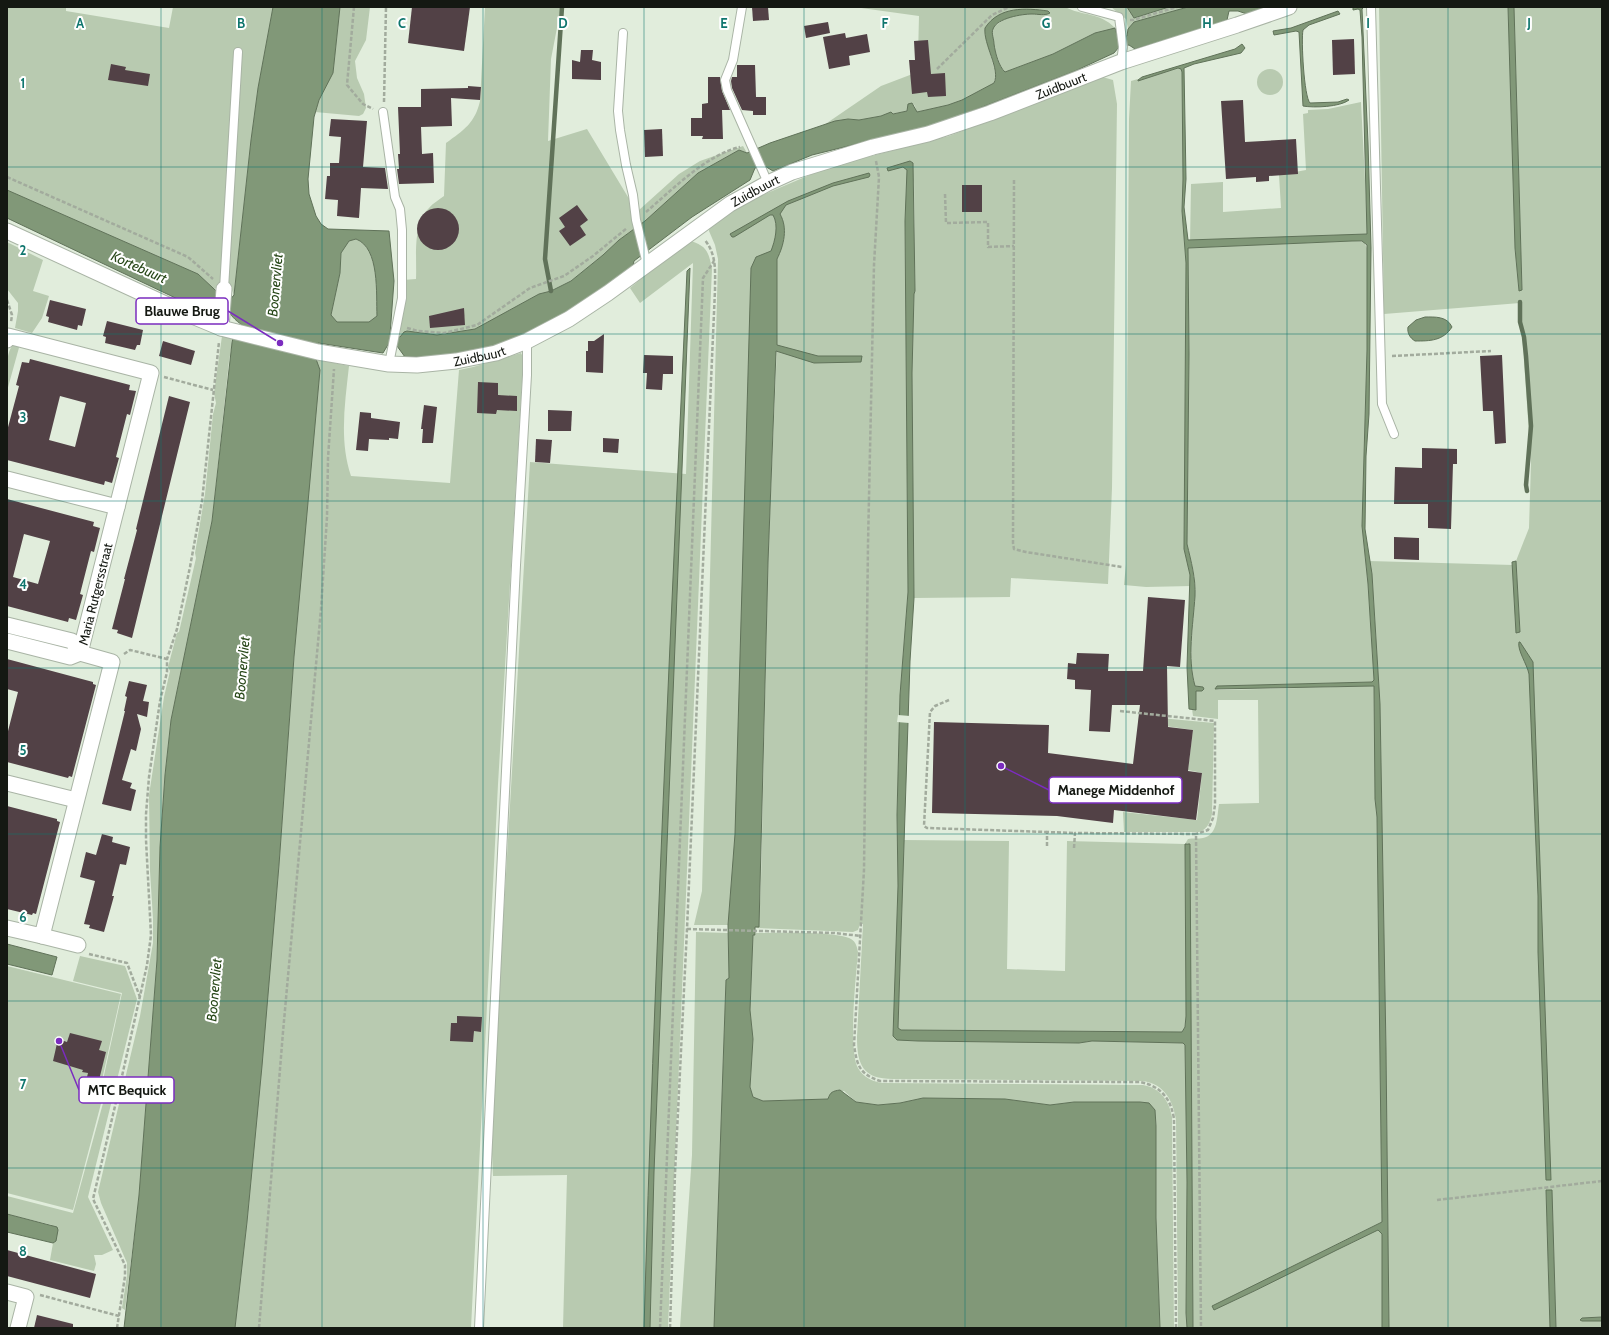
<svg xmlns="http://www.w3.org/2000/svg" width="1609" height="1335" viewBox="0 0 1609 1335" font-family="Cabin,sans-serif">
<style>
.green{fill:#b8cab0}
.water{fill:#819878;stroke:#607259;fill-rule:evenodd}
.pier{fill:#e1eddc}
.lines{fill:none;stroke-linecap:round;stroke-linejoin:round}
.stream{stroke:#607259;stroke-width:4.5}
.building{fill:#524146;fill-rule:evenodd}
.service-casing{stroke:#a9b4a5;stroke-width:10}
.minor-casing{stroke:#a9b4a5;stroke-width:17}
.path{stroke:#a2ab9d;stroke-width:2.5;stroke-dasharray:4 2;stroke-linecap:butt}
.service{stroke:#fff;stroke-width:8}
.minor{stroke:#fff;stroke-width:15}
.grid{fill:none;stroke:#0f766e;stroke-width:1;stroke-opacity:0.55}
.labels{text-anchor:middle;stroke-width:4;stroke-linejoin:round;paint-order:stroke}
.street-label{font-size:13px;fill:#141812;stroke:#fff}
.water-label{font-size:14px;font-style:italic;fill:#284819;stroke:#fff}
.grid-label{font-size:13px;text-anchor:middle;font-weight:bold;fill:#0f766e;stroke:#fff;stroke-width:4;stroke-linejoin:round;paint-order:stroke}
.leader{fill:none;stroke:#7b2cbf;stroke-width:1.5}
.callout-dot{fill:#7b2cbf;stroke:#fff;stroke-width:1.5}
.callout{fill:#fff;stroke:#7b2cbf;stroke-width:1.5}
.callout-label{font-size:14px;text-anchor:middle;font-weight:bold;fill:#141812}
</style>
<rect width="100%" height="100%" fill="#e1eddc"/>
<g class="green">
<path d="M7 7H66V11L169 28 173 7H273L258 88 251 140 234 295 228 281 214 289 198 274 7 190Z"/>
<path d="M340 7H370L366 40 355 61 357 78 364 94 366 108 363 114 359 116 315 112 319 100 333 73Z"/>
<path d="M485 7H561L551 59 548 141 587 129 628 197 639 210 679 174 700 161 743 146 747 153 739 150 698 173 645 221 619 240 603 255 571 281 551 291 539 294 475 329 437 335 407 331 400 337 403 280 416 279C417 257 412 225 429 208 433 203 439 200 444 196L446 143C464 130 475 123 480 101Z"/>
<path d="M854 7H1065C1082 16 1100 12 1115 28L1095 33 1053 54 1005 72 1001 67 994 47 992 30 995 26 1006 18 1022 14H1049L1008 11 989 22 988 46 996 75 994 83 962 100 948 105 916 112 915 106 912 103 909 106 907 111 859 120 848 119 824 125 881 86 923 70 918 56 919 16Z"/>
<path d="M1111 7H1127L1134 18 1169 7H1188L1134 22 1128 29 1126 19Z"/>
<path d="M1379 7H1508L1515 248 1519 291 1522 290 1514 7H1602V1317L1581 1318 1582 1321H1602V1328H1556L1552 1191 1546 1190 1550 1328H1389L1386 1050 1380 704 1372 574 1369 561 1513 565 1516 633 1520 632 1516 561 1529 528 1531 463 1520 303 1384 314Z"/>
<path d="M1178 68 1181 69 1182 72 1183 179 1182 211 1186 263 1184 549 1190 575 1191 586 1146 587 1124 585 1126 564 1129 119 1131 81 1138 79V81Z"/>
<circle cx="1270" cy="82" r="13"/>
<path d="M1099 76 1113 80 1117 104 1112 488 1108 584 1011 578 1010 597 914 598 912 373 914 294 915 291 914 180 906 208 905 221 908 592 900 695 897 815 898 886 897 1040 1079 1043 1092 1041 1183 1043 1185 1045 1187 1182 1186 1313 1187 1328H1178L1176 1120C1173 1100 1164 1084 1143 1081L893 1079C863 1079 857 1065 857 1037L863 924H860L858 930 853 932 756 928 757 927H759L761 880 768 562 777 345 728 925H694L702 891 718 259 715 245 709 231 710 224 753 199 812 174 852 161 949 136 1041 101Z"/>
<path d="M1361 102 1368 239 1190 244 1191 184 1223 182V212L1281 208 1279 175 1306 170 1303 114 1308 113V110L1328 109Z"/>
<path d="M356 239C380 248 376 294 377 316L369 322H337L331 315 340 273 341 253 349 241Z"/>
<path d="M691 241C708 247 708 252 712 268L668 1328H563L567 1175 493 1176 491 1132 530 462 686 474 693 263 640 303 630 288 670 255Z"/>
<path d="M1352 241 1364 242 1367 248V350L1362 526 1368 584 1374 680 1372 682 1217 686 1215 689 1219 690 1374 686 1375 799 1377 817 1382 1222 1310 1257 1385 1225 1382 1328H1193L1188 843 1185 844 1186 1016 1185 1027 1182 1032 901 1030 898 1028 904 840 1009 841 1007 969 1065 971 1067 841 1185 844 1188 839C1192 838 1199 839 1203 838 1218 835 1217 816 1219 804L1259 803 1258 700H1218V719L1193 716 1192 709 1196 710V691L1203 687 1195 686C1188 657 1193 626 1195 596 1197 579 1191 561 1187 544L1189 354 1188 248Z"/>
<path d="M7 242 43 260 33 291 49 296 42 318 32 333 15 328 18 311V303L7 289Z"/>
<path d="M222 336 233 338 229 361 212 521 171 720 165 775 160 847 157 960 139 1195 125 1310 122 1308 127 1275V1263L101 1203 98 1192 140 1016 153 943V919L150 871 149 795 164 697 170 671 168 667 177 633 179 632 196 558 195 553 205 494 213 414 216 403 214 393Z"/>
<path d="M15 344H20L7 391C7 380 4 349 15 344Z"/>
<path d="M521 353 522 355 523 365 498 784 471 1328H235L247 1222 279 865 316 359 349 366C345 403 339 440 351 476L450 483 459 370 473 367Z"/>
<path d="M1139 716 1214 723 1212 814C1210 822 1208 829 1199 832H1124L1123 812 1197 820 1202 773 1188 770 1193 730 1138 722Z"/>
<path d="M696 932 728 933 729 978 726 980 714 1328H680L692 1155Z"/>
<path d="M756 933C775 933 838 931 851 939 856 942 857 947 858 952 856 977 848 1050 858 1068 863 1077 873 1082 883 1083L1143 1085C1160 1088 1169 1100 1172 1117L1174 1328H1160L1156 1218V1126L1155 1110 1140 1102H1074L1050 1105 1005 1099 923 1098 900 1103 878 1105 856 1102 844 1091 829 1095 828 1099 763 1101 753 1097 750 1087 753 1039 750 1010 753 934 756 935Z"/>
<path d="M80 956 125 966 137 999 88 1197 113 1250 102 1255H94L96 1264 94 1271 50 1260 53 1243 56 1241 52 1225 7 1214V1196L73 1213 105 1096 101 1089 122 993 73 981Z"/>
<path d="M7 966 121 994 100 1089 103 1096 73 1210 7 1193Z"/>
</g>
<g class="water">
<path d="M273 7H340L333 73 319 100 314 117 308 179 309 194 316 216 321 224 328 229 389 231 394 281 390 335 400 337 404 332 407 331 437 335 475 329 539 294 551 291 571 281 603 255 619 240 645 221 698 173 739 150 747 153 770 143 835 121 848 119 859 120 881 116 891 112 893 114 907 111 908 104 912 103 917 112 948 105 962 100 994 83C1001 70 983 44 985 28 999 6 1026 8 1048 11L1050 13C1045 16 1038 14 1032 14 1022 14 997 18 993 29 991 33 994 39 994 44 995 52 999 67 1005 72L1053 54 1095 33 1115 28 1118 38 1127 36 1128 29 1134 22 1188 7H1265L1247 14 1238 11H1229L1227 20 1201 30 1135 49 1129 45 1119 47 1114 53 1075 71 941 123 812 155 773 171 763 165 755 168 750 180 692 217 634 261 633 265C591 300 529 341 475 351 452 356 429 357 405 357L397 346 389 343 383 353 318 343 316 359 320 370 294 657 279 865 262 1066 247 1222 235 1328H124L139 1195 157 960 160 847 165 775 171 720 212 521 232 343 233 338 244 326C223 314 233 301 205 312L7 218V190L198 274 228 302 234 295 251 140 258 88ZM356 239C380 248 376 294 377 316L369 322H337L331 315 340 273 341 253 349 241Z"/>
<path d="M1127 7H1169L1134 18Z"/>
<path d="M1353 7H1364L1362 9 1368 143 1371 248 1369 414 1366 456 1365 529 1372 574 1380 704 1386 1050 1389 1328H1382V1234L1378 1230C1323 1256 1269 1285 1214 1310L1212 1306 1382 1222 1377 817 1375 799 1374 686 1215 689 1217 686 1372 682 1374 680 1368 584 1362 526 1367 350V245L1362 241H1352L1188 248 1189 354 1187 544C1191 561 1196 579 1195 596 1193 626 1187 657 1195 686L1203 687 1204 689 1202 691H1196V710L1189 709 1187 667 1190 575 1184 549 1186 263 1182 211 1183 179 1182 72 1181 69 1178 68 1138 81V80L1142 77 1235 49 1242 44 1245 48 1241 53 1194 64 1184 68 1186 179 1184 207 1188 240 1367 234 1362 37 1360 10 1358 9 1353 10Z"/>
<path d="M1508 7H1514L1522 290 1519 291 1515 248Z"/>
<path d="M1338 11 1340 14 1309 25 1303 30C1301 40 1304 97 1310 103L1338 102 1347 99 1349 100C1340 107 1314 108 1303 106L1299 32 1296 31 1274 35 1273 31 1291 28Z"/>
<path d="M910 161 913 163 915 291 914 294 912 373 914 598 910 661 898 1028 901 1030 1182 1032 1185 1027 1186 1016 1185 844H1190L1193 1328H1187L1186 1313 1187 1182 1185 1045 1183 1043 1092 1041 1079 1043 918 1041 897 1040 893 1036 898 886 897 815 900 695 908 592 905 221 907 170 903 167 888 171 887 168Z"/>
<path d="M869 173 870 175 869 177 833 186 801 199 786 205 780 214C788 228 784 245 777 259V345L818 356H862L861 362 814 363 776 351 768 562 759 927H755V935H753L750 1010 753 1039 750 1087 753 1097 763 1101 828 1099C830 1092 833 1091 840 1090L856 1102 878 1105 900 1103 923 1098 1005 1099 1050 1105 1074 1102H1140L1149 1103 1155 1110 1156 1126V1218L1160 1328H714L726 980 729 978 728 925 735 834 751 268 756 257 771 251C775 241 779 225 773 215H770L734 237H732L730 234 788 201 833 183Z"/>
<path d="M690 268 654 1172 650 1328H644C654 975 671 623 687 271Z"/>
<path d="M1425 317C1435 317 1447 316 1452 327 1443 341 1430 341 1415 341 1410 338 1407 333 1408 327L1416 320Z"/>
<path d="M1516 561 1520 632 1516 633 1512 562Z"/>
<path d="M1519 642H1520L1533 662 1551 1180H1546L1538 952V896L1529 674C1527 664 1517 650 1519 642Z"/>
<path d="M7 944 57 957 52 975 7 964Z"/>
<path d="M1546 1190H1552L1556 1328H1550Z"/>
<path d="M7 1214 57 1227 58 1230 56 1241 53 1243 7 1232Z"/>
<path d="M1602 1317V1321H1582L1580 1320 1582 1318Z"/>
</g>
<path class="pier" d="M898 715 910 716 909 723 897 722Z"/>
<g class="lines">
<g class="stream">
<path d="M551 291 545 259 562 7"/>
<path d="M1520 302V322L1524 337 1526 356 1531 426 1526 485 1527 491"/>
</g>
</g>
<g class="building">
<path d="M412 7H470L464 51 408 43Z"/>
<path d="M752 7H768L769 20 753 21Z"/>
<path d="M828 22 830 33 806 38 804 26Z"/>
<path d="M845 33 846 38 867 34 870 52 849 56 850 65 829 69 823 37Z"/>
<path d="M1354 39 1355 74 1333 75 1332 40Z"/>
<path d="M928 40 931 74 945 73 946 96 928 97 927 92 912 94 909 60H915L914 41Z"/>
<path d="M581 50H593L592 60 601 62V80L572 79V60L580 62Z"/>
<path d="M111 64 126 67 125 70 150 74 148 86 108 80Z"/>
<path d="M737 65H755L756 97H766V115H753V111L742 110 732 88 731 81 732 77H737Z"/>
<path d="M708 77H720L722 91 730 110H722L723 139H702L703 136H691V118H702V104L708 103Z"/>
<path d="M468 86 481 87 480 100 451 98 452 126 421 127 422 154 433 153 434 183 399 184 397 169H399L398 154H400L398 107H421V89L468 88Z"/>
<path d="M1243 100 1245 142 1296 139 1298 174 1269 176V181L1256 182V177L1226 179 1221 101Z"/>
<path d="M331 119 367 121 363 167 385 168 388 189 361 188 359 218 337 216 338 200 325 199 327 176H330V163H339L341 137 329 136Z"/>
<path d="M662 129 663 156 645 157 644 130Z"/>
<rect x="962" y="185" width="20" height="27"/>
<path d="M577 205 588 220 580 226 586 235 570 246 559 231 565 227 559 218Z"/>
<circle cx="438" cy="229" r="21"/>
<path d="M50 300 86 309 82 326 78 325 77 330 48 322 49 317 46 316Z"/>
<path d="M464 308 465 325 430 328 429 316Z"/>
<path d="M107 321 143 330 140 345H137L135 350 105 343 106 337 103 336Z"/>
<path d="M604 334 603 373 586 372V351H588V341H594Z"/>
<path d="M163 341 195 351 191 365 159 356Z"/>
<path d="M644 355 673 356V374H663L662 390 646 389 647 373H643Z"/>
<path d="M1502 355 1506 443 1495 444 1493 411H1483L1480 356Z"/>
<path d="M30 359 130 385 129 390 136 391 130 415 127 414 116 457 119 458 112 483 105 481 104 485 7 460V431L19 386 16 385 22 362 29 363ZM60 396 86 403 75 447 49 440Z"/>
<path d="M478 382 498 383V395L517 396V411L497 410 496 414 477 413Z"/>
<path d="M169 396 190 402 132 638 117 633 118 630 112 629 125 579H124L137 530 136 529Z"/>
<path d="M424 405 437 407 433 443H422L423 429H421Z"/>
<path d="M548 410 572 411 571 431H548Z"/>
<path d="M360 412 371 413V418L400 422 398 439 389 438V440L369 439 368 451 356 450Z"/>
<path d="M603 438 619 439 618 453 603 452Z"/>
<path d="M536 439 552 440 550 463 535 462Z"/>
<path d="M1422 448 1457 449V464H1453L1451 529 1428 528V504H1394L1395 467 1422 468Z"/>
<path d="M7 499 94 522 93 526 100 528 94 552 91 551 80 594 83 595 76 620 69 618 68 622 7 606ZM24 534 50 541 38 584 13 577Z"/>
<path d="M1394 537 1419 538V560L1394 559Z"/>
<path d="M1148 597 1185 600 1180 667 1167 666 1168 727 1193 730 1188 771 1202 773 1196 820 1114 810 1113 823 1057 816 932 813 934 722 1049 725 1048 753 1133 764 1140 705H1112L1110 732 1089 731 1091 690 1075 689V680L1067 679 1068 663 1076 664 1077 653 1109 654 1108 671H1143Z"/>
<path d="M7 659 93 682V684L96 685 72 777 69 776 68 778 7 762V735L18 692 7 689Z"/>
<path d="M129 681 147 685 143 701 149 702 147 717 137 714 141 729 136 751 131 749 122 780 132 783 130 788 136 790 131 811 102 804 125 711H124L127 697 125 696Z"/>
<path d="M7 806 57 819V821L60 822 36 914 33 913 32 915 7 909Z"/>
<path d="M102 834 113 837 112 842 130 847 126 865 120 864 112 896H114L104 932 89 928 90 925 84 924 95 881 80 877 86 852 96 855Z"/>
<path d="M457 1016 482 1017 481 1032 474 1031 473 1042 450 1041 451 1023H457Z"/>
<path d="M70 1033 102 1041 99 1050 106 1052 99 1080 87 1077 88 1073 82 1072 83 1070 53 1061 58 1039 67 1042Z"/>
<path d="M7 1250 96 1274 90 1298 7 1276Z"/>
<path d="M37 1315 73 1324V1328H34Z"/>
</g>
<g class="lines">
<defs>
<g id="service">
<path d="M742 7 733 60 725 80 727 90 768 183"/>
<path d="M1082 7 1119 17 1123 47 1121 62"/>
<path d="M1371 7 1382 404 1394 434"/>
<path d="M623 33 618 111 620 130 626 165 633 195 636 220 647 264"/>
<path d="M383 112 395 197 400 209 402 230V298L389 364"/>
<path d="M224 289 238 52"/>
<path d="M479 1328 516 565 527 375V341"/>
</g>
<g id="minor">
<path id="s1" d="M7 231 185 313 221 328 318 352 389 364 417 365 456 361 496 353 527 341 569 319 608 293 730 204 768 183 792 172 873 147 928 134 990 113 1121 62 1237 25 1289 7"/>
<path d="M221 328 224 289"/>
<path d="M7 340 8 336 151 373 80 653 112 662 42 936 7 928"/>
<path d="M7 479 117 507"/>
<path d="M7 625 72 641 80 653 70 657 7 641"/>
<path d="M7 783 76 800"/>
<path d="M42 936 78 945"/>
<path d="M7 1292 26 1297 18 1328"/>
</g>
</defs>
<use href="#service" class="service-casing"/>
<use href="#minor" class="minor-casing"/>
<g class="path">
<path d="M354 7 347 85 363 104 373 109"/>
<path d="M1130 20H1133L1177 7"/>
<path d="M937 69 992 15 1009 7"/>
<path d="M384 102 386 7"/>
<path d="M876 161 879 177 874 265 868 544 864 870 854 1045C857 1065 859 1074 880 1081L1140 1082C1161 1086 1171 1099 1174 1119L1176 1328"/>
<path d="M7 177 188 257 213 279"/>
<path d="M1014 180 1013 543 1014 549 1026 552 1122 567"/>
<path d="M945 194 946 223 988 222V247L1014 246"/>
<path d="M646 212C672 190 706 155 740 147"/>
<path d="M7 300 12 315 11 322"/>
<path d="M407 328 418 331 444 333 477 325 530 288 564 276 593 256 627 228"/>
<path d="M1392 356 1491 351"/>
<path d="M164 377 213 390"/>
<path d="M124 654 130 650 167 659"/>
<path d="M949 700 935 706 930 712 924 826 927 828 1047 832"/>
<path d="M1120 711 1215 721V805L1213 818 1208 830 1196 834"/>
<path d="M1047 846V832L1075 833"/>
<path d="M1074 848 1075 833 1196 834 1201 1328"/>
<path d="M687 929 834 933 861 936"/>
<path d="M89 954 127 963 140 997"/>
<path d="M1437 1200 1602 1181"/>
<path d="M40 1295 119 1316"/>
<path d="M117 1328 125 1276V1265L93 1199 120 1085 147 965 151 935 146 840V814L149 777 160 701 167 672V659L177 629 190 567 202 501 219 342"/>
<path d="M259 1328 283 1032 321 609 327 517 328 458 334 369"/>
<path d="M660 1328 703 278 714 261"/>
<path d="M670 1328 675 1173 687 929 715 290C715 271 717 256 705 240"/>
</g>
<use href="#service" class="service"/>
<use href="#minor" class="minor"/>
</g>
<path class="grid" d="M161 7V1328M322 7V1328M483 7V1328M644 7V1328M804 7V1328M965 7V1328M1126 7V1328M1287 7V1328M1448 7V1328M7 167H1602M7 334H1602M7 501H1602M7 668H1602M7 834H1602M7 1001H1602M7 1168H1602"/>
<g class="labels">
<g class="street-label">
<text dy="5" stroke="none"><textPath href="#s1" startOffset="1146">Zuidbuurt</textPath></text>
<text dy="5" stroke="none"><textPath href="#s1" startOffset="822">Zuidbuurt</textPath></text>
<text dy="5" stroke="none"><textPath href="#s1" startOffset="498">Zuidbuurt</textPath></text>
<text transform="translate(95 594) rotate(-76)" y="5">Maria Rutgersstraat</text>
</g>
<g class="water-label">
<text transform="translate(139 267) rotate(24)" y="5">Kortebuurt</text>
<text transform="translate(275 285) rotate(-85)" y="5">Boonervliet</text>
<text transform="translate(242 668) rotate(-85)" y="5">Boonervliet</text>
<text transform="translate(214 990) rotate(-85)" y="5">Boonervliet</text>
</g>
</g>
<g class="grid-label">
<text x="80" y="28">A</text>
<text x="241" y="28">B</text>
<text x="402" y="28">C</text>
<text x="563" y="28">D</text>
<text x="724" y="28">E</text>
<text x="885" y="28">F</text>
<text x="1046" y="28">G</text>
<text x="1207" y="28">H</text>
<text x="1368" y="28">I</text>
<text x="1529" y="28">J</text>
<text x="23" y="88">1</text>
<text x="23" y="255">2</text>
<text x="23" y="422">3</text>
<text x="23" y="589">4</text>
<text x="23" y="755">5</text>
<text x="23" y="922">6</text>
<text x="23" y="1089">7</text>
<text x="23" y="1256">8</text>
</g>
<path class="leader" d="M280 343L228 311M1001 766L1049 790M59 1041L79 1090"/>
<g class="callout-dot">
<circle cx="280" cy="343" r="4"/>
<circle cx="1001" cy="766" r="4"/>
<circle cx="59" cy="1041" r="4"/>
</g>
<g class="callout">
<rect x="136" y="298" width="92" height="26" rx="4"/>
<rect x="1049" y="777" width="133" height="26" rx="4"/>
<rect x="79" y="1077" width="95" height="26" rx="4"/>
</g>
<g class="callout-label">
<text x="182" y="316">Blauwe Brug</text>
<text x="1116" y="795">Manege Middenhof</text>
<text x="127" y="1095">MTC Bequick</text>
</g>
<rect width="1609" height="1335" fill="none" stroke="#141812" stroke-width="16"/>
</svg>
